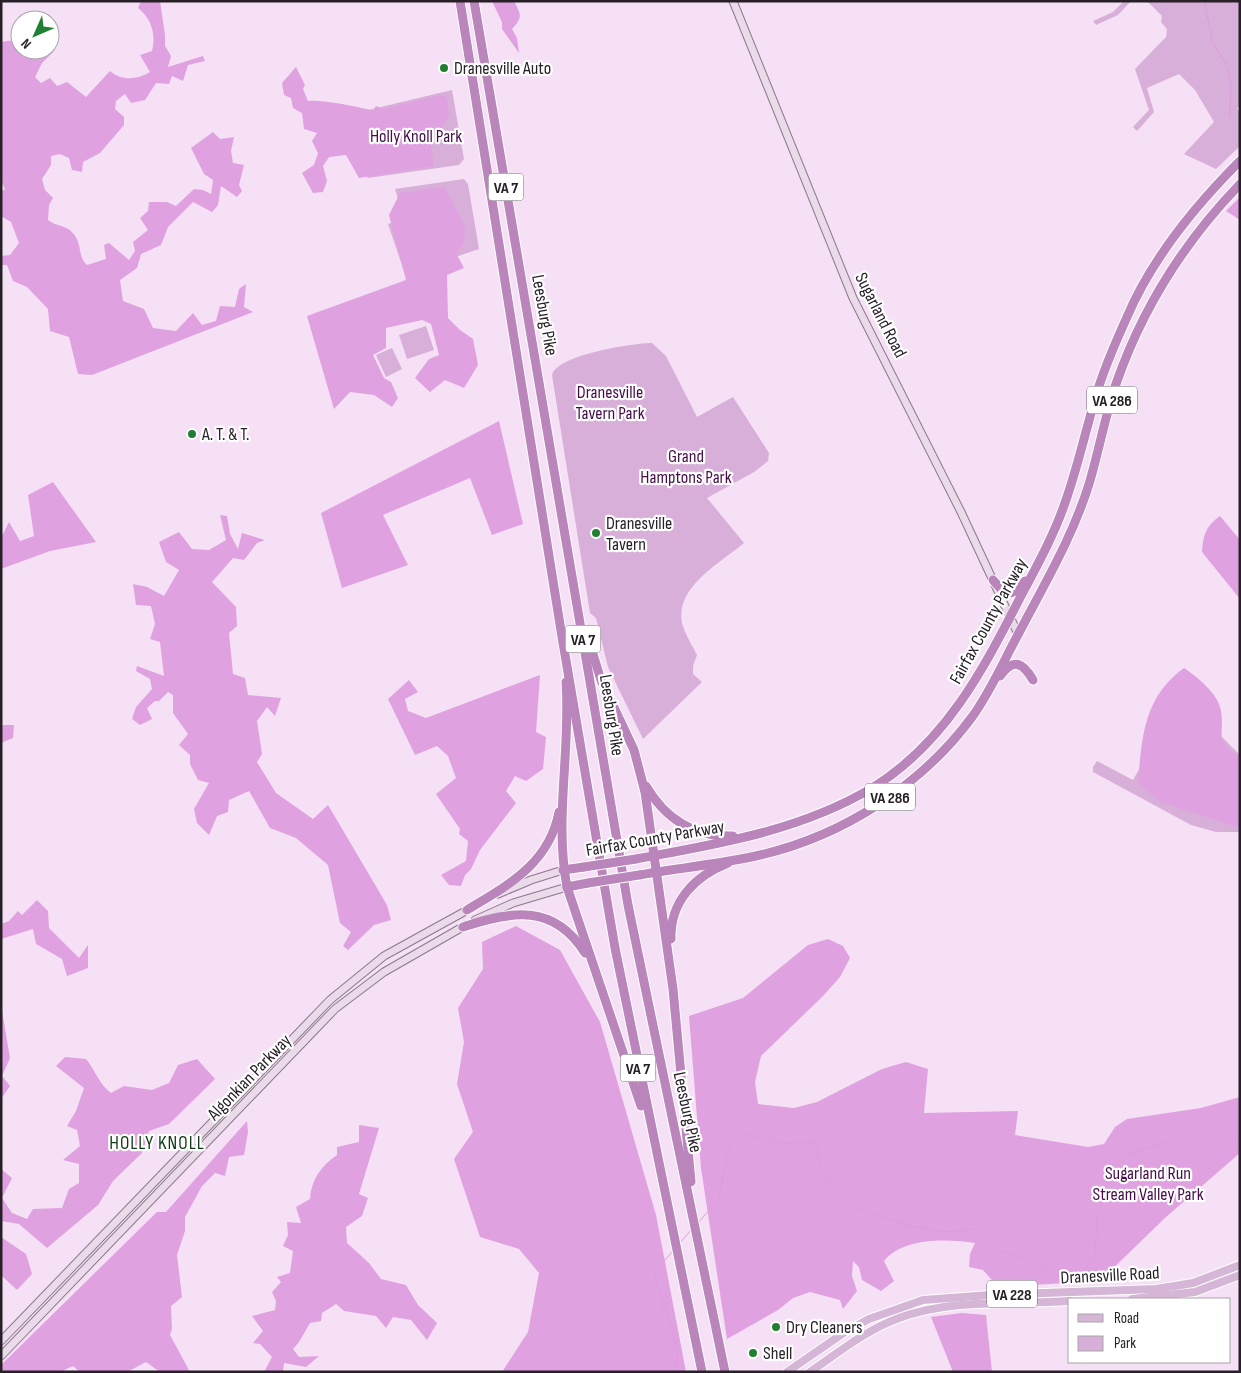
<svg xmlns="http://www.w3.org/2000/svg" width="1241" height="1373" viewBox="0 0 1241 1373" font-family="'Sofia Sans Condensed',sans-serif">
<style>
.green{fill:#d8afd8}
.forest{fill:#e0a1e1}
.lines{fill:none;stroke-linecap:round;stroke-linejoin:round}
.stream{stroke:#dc9ddd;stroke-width:1}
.secondary-casing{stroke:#8b788b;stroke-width:9}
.primary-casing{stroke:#fff;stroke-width:10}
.highway-casing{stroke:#fff;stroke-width:11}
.secondary{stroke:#eadaea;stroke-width:7}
.primary{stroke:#d5b6d6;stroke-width:8}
.highway{stroke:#b985ba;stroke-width:9}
.highway-bridge-casing{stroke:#fff;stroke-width:11;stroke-linecap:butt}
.highway-bridge{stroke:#b985ba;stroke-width:9}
.poi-dot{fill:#217f31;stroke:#fff;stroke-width:2}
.labels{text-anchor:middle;stroke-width:4.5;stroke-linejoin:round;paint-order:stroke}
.shield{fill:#fff;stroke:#686368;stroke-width:1}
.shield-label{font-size:16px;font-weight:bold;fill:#272027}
.poi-label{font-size:18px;fill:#272027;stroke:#fff;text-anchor:start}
.park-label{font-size:18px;fill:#460e49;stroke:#fff}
.street-label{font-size:18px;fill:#272027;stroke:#fff}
.neighbourhood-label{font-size:19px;letter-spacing:1px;fill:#0e3a15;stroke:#fff}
</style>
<rect width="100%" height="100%" fill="#f5e0f5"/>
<g class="green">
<path d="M1124 1H1131L1118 15 1096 25 1093 21 1113 12Z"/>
<path d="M1147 1H1240V106L1237 108 1240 113V146L1216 169 1184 154 1214 122 1195 90 1179 74 1147 88 1154 112 1137 131 1133 127 1149 110 1135 69 1166 37 1167 29 1161 22 1162 16Z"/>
<path d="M452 90 464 159 459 165 368 178 322 121Z"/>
<path d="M464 179 468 184 479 249 405 274 388 224 404 219 395 189Z"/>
<path d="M426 326 434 350 407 359 399 335Z"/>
<path d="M652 343 666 356 697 417 733 397 769 453 768 461 754 472 707 498 744 543C720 563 675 587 682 623 685 634 692 645 697 655L693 666V674L702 682 643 739 608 667 596 618 590 613 552 375C557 355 633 343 652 343Z"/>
<path d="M392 348 402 369 386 377 376 355Z"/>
<path d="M1216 731 1240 755V832H1216L1191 825 1093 772V767L1097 761 1133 780 1151 748Z"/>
</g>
<g class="forest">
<path d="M141 1H160L165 35V46L171 56 168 67 203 56 205 61 188 65 183 81 172 76 169 84 156 83 145 100 131 103 125 94 116 101 115 109 124 117V125L100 153 83 162 82 172 72 170 69 158 60 154 51 156V165L42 179 45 190 53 198 49 205 48 220C57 227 69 225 75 236 82 246 78 257 87 265L106 259 104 245 109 243 129 260 135 251 133 242 148 230 140 218 148 211 149 202H167L176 206 194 189 203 190 211 194 213 180 204 174 191 148 213 132 220 139 234 137 231 151 233 163 244 165 239 185 242 191 237 197 221 186 218 205 212 212 193 202 168 227 161 245 141 254 137 268 120 280 123 301 144 309 153 328 176 331 193 313 202 325 216 321 220 306 235 307 239 289 246 284 244 307 253 312 92 375 78 374 69 337 50 331 48 309 27 287 13 281 7 265H1V256L10 255 19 243 11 222 1 216V192L5 189 1 180V42L15 40 16 28H20V50H50V25L55 23 52 32 54 51 42 63 35 77 41 83 50 78 57 86 67 82 86 97 110 71C122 81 136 80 150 72L140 55 152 51C156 35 152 19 138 8Z"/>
<path d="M492 1H514C521 15 523 17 512 29L517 38 519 53 502 29V22Z"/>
<path d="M296 67 305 85 303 89 308 101C319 99 362 107 373 111L376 106 383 109 442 95 447 98 449 115 431 146 434 166 359 178 346 155 329 157 323 166 327 181 323 192 313 193 302 173 314 165 318 153 312 141 317 133 304 129 302 113 293 108 291 98 284 95 282 83Z"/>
<path d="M444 187 466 228 463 244 456 253 464 268 447 275 448 318 460 330 473 339 478 365 464 388 445 380 430 392 415 378 429 359 439 355 431 324 422 320 386 328V348L373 355 384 378 391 382 398 398 392 407 374 395 350 392 334 409 307 316 406 280 389 215 400 193Z"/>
<path d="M1240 197V220L1226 211Z"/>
<path d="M499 421 523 524 492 535 470 478 383 515 408 565 342 588 321 513Z"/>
<path d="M53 482 96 542 50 551 1 569V538L9 522 20 541 34 536 28 495Z"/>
<path d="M220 515 227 516 230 534 238 549 242 533 265 540 257 543 244 560 233 558 212 582 236 607 237 626 229 633 233 674 245 678 248 695 281 698 275 716 267 707 257 721 262 754 257 762 276 793 313 819 328 805 387 905 391 920 374 925 348 950 343 946 351 932 340 923 328 865 296 838 270 828 249 791 229 800 228 812 217 816 209 835 197 823 194 809 209 783 198 780 190 764V755L179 745 188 734 173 713V695L168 692 159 701H155L147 708 152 719 140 725 132 719 136 707 152 689 150 679 136 671 137 666 164 676 160 642 150 639 155 624 151 606 136 605 133 584 147 587 164 596 179 570 166 562 159 542 179 532 192 549 209 550 226 540Z"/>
<path d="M1220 516 1240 540V599L1202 552C1203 535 1206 526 1220 516Z"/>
<path d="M1184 668C1196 676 1219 694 1221 711 1225 735 1213 739 1240 757V828L1160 802 1138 782C1142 736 1144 697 1184 668Z"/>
<path d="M540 675 536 732 546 737 543 769 526 781 515 776 506 791 516 803 480 850 471 869 465 875 461 886 449 885 441 875 466 861 468 841 459 834 460 829 436 794 456 778 448 756 437 746 415 755 388 699 409 680 418 692 405 699 408 711 426 718Z"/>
<path d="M1 725H14L13 738 1 743Z"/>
<path d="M37 900 48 911 49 928 79 958 88 945V968L67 976 62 959 36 944 33 929 1 939V924L9 921 18 911 22 915Z"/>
<path d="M516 926 560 950 600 1022 656 1215 686 1372H502L528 1332 539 1273 519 1249 480 1237 454 1159 473 1132 457 1084 464 1042 458 1008 483 969 482 942Z"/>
<path d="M828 939 843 946 850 958 840 977 823 996 761 1056 755 1082 758 1104 794 1108 817 1102 882 1069 906 1062 928 1069 924 1113 1018 1111 1015 1135 1088 1147 1104 1144 1115 1127 1127 1119 1201 1108 1240 1097V1153L1166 1217 1100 1281 998 1287 983 1270 969 1267 970 1254 975 1243C947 1239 904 1237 884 1261L894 1281 881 1291 862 1280 859 1267 853 1261 852 1276 857 1291 843 1309 840 1300 810 1292 793 1298 778 1310 727 1339 701 1168 689 1016 743 998 808 945Z"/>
<path d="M1 1005 10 1058 2 1076 10 1086 1 1099Z"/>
<path d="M65 1057 86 1059C96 1071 98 1083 111 1093L124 1086 152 1090 169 1083 178 1065 197 1059 215 1079 169 1124 149 1131 142 1153 113 1181 98 1205 47 1248 19 1224 1 1221V1169L12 1178 2 1198 12 1213 27 1219 33 1209 62 1208 69 1189 79 1183V1164L63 1160 80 1146 77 1130 67 1126 76 1111 84 1088 56 1066Z"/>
<path d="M247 1121 248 1132 244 1155 229 1157 225 1176 215 1173 202 1186 185 1217V1231L177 1255 182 1297 171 1306 172 1329 170 1335 190 1372H160L146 1362 127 1372H80L73 1366 60 1372H1V1365L157 1212H166Z"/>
<path d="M359 1125 379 1128 359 1194 368 1198 362 1216 346 1227 347 1243 369 1263 381 1279 406 1285 418 1305 437 1323 427 1340 411 1320 393 1317 386 1328 376 1316 344 1311 336 1304 322 1313 321 1321 310 1323 299 1342 293 1349 299 1357 319 1356 306 1367 284 1363 283 1372H264L272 1357 260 1344 253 1343 263 1331 252 1316 275 1310 276 1301 272 1292 281 1282 277 1277 290 1273 293 1251 283 1246 288 1235 287 1222 301 1223 296 1207 310 1199C311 1180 321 1166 337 1155V1147L359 1142Z"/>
<path d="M1 1237 26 1254 32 1274 17 1290 1 1275Z"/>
<path d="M962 1313 986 1315 992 1372H953L931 1317Z"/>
</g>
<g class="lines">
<g class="stream">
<path d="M1204 1 1213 43 1228 68 1231 88 1230 117"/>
<path d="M697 1224 719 1199 725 1166 732 1142 741 1133 780 1143 817 1142 820 1169 857 1207 905 1225 943 1232 976 1229 997 1249 1028 1261 1056 1275 1079 1277 1095 1256 1097 1218 1109 1177 1128 1155 1179 1139 1202 1156 1240 1138"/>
<path d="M679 1244 691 1230"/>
<path d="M673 1251 655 1271 658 1289 678 1350 676 1372"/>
</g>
<defs>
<g id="secondary">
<path d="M733 1 853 298 961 512 1018 634"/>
<path d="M498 894 531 880 563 870"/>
<path d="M475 920 513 903 567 887"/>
<path d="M1 1341 330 1000 384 956 471 908"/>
<path d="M1 1356 335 1009 384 972 466 925"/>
</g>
<g id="primary">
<path d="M1132 1299 1195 1292 1240 1275"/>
<path d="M787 1372 845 1332 869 1319 923 1300 990 1295 1156 1289 1193 1283 1240 1265"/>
<path d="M810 1372C839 1352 866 1330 899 1318 952 1298 1013 1305 1070 1301"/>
</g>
<g id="highway">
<path d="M460 1 562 637 615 948 702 1372"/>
<path d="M474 1 628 905 725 1372"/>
<path d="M993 580 1002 590 1011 593 1017 590 1025 581"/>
<path d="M588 638 601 680 634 750 645 792 673 989 691 1182"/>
<path d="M1000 676C1014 657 1023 663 1033 680"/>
<path d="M566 682C571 750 554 819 567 887L641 1106"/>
<path d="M646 786C666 820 695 837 733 836"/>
<path d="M636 859C717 844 800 831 872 788 946 743 984 668 1022 594 1038 564 1055 533 1066 500 1079 463 1087 424 1099 386 1107 362 1117 339 1127 317 1152 258 1195 206 1240 161"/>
<path d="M563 870 584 867"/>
<path d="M639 875C679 868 721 864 760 855 843 836 922 785 972 717 991 691 1004 660 1020 631 1045 583 1073 536 1089 484 1099 451 1105 416 1116 384 1142 309 1185 241 1240 184"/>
<path d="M567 887 588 883"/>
<path d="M467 910C508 885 549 864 559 812"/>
<path d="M463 927C511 911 554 903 585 953"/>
<path d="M671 939C670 901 695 876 728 863"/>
</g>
</defs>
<use href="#secondary" class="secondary-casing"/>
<use href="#primary" class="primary-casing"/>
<use href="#highway" class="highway-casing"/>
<use href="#secondary" class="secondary"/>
<use href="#primary" class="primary"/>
<use href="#highway" class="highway"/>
<defs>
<g id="highway-bridge">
<path d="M584 867 636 859"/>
<path d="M588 883 639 875"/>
</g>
</defs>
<use href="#highway-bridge" class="highway-bridge-casing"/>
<use href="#highway-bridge" class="highway-bridge"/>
</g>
<g class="poi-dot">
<circle cx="444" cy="68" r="5"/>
<circle cx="192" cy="434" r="5"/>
<circle cx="596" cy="533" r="5"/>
<circle cx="776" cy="1327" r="5"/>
<circle cx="753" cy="1353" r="5"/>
</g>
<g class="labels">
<g class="shield">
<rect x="488.5" y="173.5" width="35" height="27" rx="4"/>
<rect x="1087" y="386.5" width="50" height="27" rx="4"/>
<rect x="565.5" y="625.5" width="35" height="27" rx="4"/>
<rect x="865" y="783.5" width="50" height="27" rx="4"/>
<rect x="620.5" y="1054.5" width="35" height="27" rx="4"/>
<rect x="987" y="1280.5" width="50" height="27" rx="4"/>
</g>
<g class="shield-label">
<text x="506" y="193">VA 7</text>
<text x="1112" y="406">VA 286</text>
<text x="583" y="645">VA 7</text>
<text x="890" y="803">VA 286</text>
<text x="638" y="1074">VA 7</text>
<text x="1012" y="1300">VA 228</text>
</g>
<g class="poi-label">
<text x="454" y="74">Dranesville Auto</text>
<text x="202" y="440">A. T. &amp; T.</text>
<text x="606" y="529">Dranesville<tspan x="606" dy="21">Tavern</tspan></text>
<text x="786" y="1333">Dry Cleaners</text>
<text x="763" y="1359">Shell</text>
</g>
<g class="park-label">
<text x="416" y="142">Holly Knoll Park</text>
<text x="610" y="398">Dranesville<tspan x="610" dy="21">Tavern Park</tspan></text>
<text x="686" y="462">Grand<tspan x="686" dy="21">Hamptons Park</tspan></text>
<text x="1148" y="1179">Sugarland Run<tspan x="1148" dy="21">Stream Valley Park</tspan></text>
</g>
<g class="street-label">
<text transform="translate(545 315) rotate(80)" y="6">Leesburg Pike</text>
<text transform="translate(881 315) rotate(63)" y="6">Sugarland Road</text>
<text transform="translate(988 621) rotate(-61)" y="6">Fairfax County Parkway</text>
<text transform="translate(612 715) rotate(81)" y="6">Leesburg Pike</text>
<text transform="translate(655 838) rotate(-10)" y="6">Fairfax County Parkway</text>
<text transform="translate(249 1077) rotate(-46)" y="6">Algonkian Parkway</text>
<text transform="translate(688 1112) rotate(78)" y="6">Leesburg Pike</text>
<text transform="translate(1110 1275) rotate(-3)" y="6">Dranesville Road</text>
</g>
<g class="neighbourhood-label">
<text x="157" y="1149">HOLLY KNOLL</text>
</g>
</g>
<rect width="1241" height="1373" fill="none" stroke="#272027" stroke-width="5"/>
<rect x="1068" y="1298" width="162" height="65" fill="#ffffff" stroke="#a9a6a9"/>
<rect x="1078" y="1314" width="25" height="8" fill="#d5b6d6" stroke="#a9a6a9"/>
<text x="1114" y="1323" font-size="15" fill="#272027">Road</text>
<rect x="1078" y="1336" width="25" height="15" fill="#d8afd8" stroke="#a9a6a9"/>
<text x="1114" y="1348" font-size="15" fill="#272027">Park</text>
<g transform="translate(35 35) rotate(225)"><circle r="24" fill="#ffffff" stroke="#a9a6a9"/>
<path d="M0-4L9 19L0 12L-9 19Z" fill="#217f31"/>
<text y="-8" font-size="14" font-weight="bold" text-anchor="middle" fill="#272027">N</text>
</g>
</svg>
